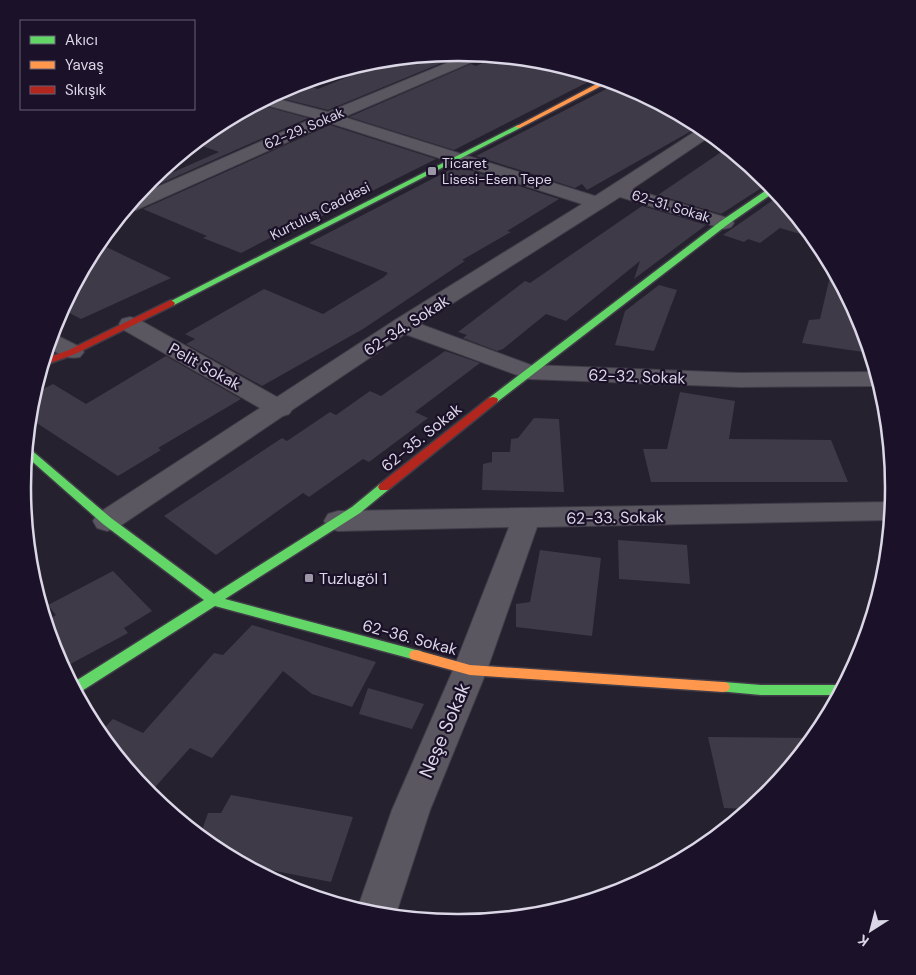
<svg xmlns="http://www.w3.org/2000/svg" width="916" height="975" viewBox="0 0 916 975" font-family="'DM Sans',sans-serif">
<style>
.building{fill:#3f3a47}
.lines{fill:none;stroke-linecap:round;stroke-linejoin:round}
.street-casing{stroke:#403c48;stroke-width:2}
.fast-casing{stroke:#403c48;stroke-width:3}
.slow-casing{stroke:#403c48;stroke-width:3}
.jam-casing{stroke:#403c48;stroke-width:3}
.street{fill:#5a5760;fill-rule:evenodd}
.fast{fill:#63d668;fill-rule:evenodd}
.slow{fill:#ff974d;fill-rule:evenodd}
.jam{fill:#b3261e;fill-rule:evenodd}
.poi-dot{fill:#9b97a6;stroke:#1b1229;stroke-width:2}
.labels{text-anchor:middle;stroke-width:4.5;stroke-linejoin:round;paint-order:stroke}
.far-street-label{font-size:14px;fill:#dbd7e7;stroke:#1b1229}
.far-poi-label{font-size:14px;fill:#dbd7e7;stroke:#1b1229;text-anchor:start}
.street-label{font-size:16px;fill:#dbd7e7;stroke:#1b1229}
.poi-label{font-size:16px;fill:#dbd7e7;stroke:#1b1229;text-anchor:start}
.near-street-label{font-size:19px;fill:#dbd7e7;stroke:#1b1229}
.rim{fill:none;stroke:#dbd7e7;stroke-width:2.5}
</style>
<rect width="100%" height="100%" fill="#25212e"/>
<g class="building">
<path d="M434 54 451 59 328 110 276 97 305 85 318 89 394 58Z"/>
<path d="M496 57 594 79 454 150 349 117 471 64 476 66Z"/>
<path d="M614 85 636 91 700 126 587 190 582 184 575 188 476 156Z"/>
<path d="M256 104 308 118 139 193 146 184 219 152 194 143 216 125Z"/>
<path d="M330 125 436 159 286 234 281 232 241 253 203 238 207 236 143 209Z"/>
<path d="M727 148 769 183 721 214 658 195Z"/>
<path d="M457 166 559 199 507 231 511 232 462 260 465 261 363 329 262 386 186 344 195 339 185 334 264 289 323 314 384 277 388 273 309 243Z"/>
<path d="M779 196 814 238 780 228 760 243 748 239 744 242 723 235Z"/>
<path d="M642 206 706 225 634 279 640 261 566 321 546 314 503 349 497 351 463 338 467 335 458 332 525 281 530 283Z"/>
<path d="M98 243 171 278 81 319 62 309Z"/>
<path d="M832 268 860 321 870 353 802 343 809 320 820 319Z"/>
<path d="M659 285 677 290 654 351 615 345 625 311Z"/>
<path d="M445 351 480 363 415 412 428 418 369 462 363 459 309 497 303 493 216 555 164 516 282 438 287 441 330 412 336 415 370 391 381 396Z"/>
<path d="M166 356 241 399 158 448 161 450 118 476 29 418 33 394 53 384 86 404Z"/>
<path d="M680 392 735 401 729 439 831 440 848 482H651L643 449H667Z"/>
<path d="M534 418 559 419 564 492 482 490 483 464 492 462V452H510L511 439 518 438Z"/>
<path d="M618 540 687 545 690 584 619 579Z"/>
<path d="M540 550 601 558 592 636 516 627V604L530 602Z"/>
<path d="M113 571 152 611 124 628 128 633 63 668 56 654 46 621 56 615 48 605Z"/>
<path d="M252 625 376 662 352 707 312 694 283 671 212 758 190 748 149 794 99 733 113 719 143 733 214 653 223 655Z"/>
<path d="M368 688 424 704 412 729 359 714Z"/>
<path d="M708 737 813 738 766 796 750 809 724 808Z"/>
<path d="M231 795 353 817 331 882 245 865 216 849 200 836 208 813H221Z"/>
</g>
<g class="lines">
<defs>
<g id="street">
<path d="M471 53 488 55 344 117 595 196 702 127 712 135 632 189 731 219 734 223 731 227 724 229 620 197 420 324 531 365 740 373 876 372 880 386 740 387 528 379 405 334 292 410 289 414 283 416 117 528 107 531 97 528 93 521 97 514 260 408 122 329 119 324 122 319 130 317 138 319 277 397 395 320 582 204 330 123 136 210 125 211 137 196 314 118 258 103 270 97 328 112Z"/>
<path d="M52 333 80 347 84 352 80 357C67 360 59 354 48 347Z"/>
<path d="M892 502 890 520 537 527 487 670 430 810 395 917 373 915 357 910 392 810 453 670 509 527 338 531 328 528 324 521 328 514 338 511Z"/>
</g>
<g id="fast">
<path d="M518 125 521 127 520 128 174 305H168L167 303Z"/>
<path d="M771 187 776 191 727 225 497 402H489L488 400 489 398 721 221Z"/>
<path d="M26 448 30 449 111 518 214 594 352 507 380 484H388L390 487 388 490 360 513 225 599 416 650 421 651 423 655 421 659 416 660 215 606 77 694 71 684 204 600 103 524 26 456Z"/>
<path d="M723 682 761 685H844L838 695H761L718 691 716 687 718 683Z"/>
</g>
<g id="slow">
<path d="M606 79 611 81 520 128 515 127Z"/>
<path d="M416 650 470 665 723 682 728 683 730 687 728 691 723 692 470 675 411 659 409 655 411 651Z"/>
</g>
<g id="jam">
<path d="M171 300 175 303 174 305 75 354 42 366 44 359 69 350Z"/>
<path d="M493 397 497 398 498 400 497 402 388 490H380L378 487 380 484 489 398Z"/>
</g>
</defs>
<use href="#street" class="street-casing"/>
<use href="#fast" class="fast-casing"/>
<use href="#slow" class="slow-casing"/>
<use href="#jam" class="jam-casing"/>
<use href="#street" class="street"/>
<use href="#fast" class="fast"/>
<use href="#slow" class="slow"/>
<use href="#jam" class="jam"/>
</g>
<g class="poi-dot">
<rect x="427" y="166" width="10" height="10" rx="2.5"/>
<rect x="304" y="573" width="10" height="10" rx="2.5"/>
</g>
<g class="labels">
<g class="far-street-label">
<text transform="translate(304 128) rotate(-23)" y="5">62-29. Sokak</text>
<text transform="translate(671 206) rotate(17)" y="5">62-31. Sokak</text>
<text transform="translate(320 211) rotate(-27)" y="5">Kurtuluş Caddesi</text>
</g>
<g class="far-poi-label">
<text x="442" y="168">Ticaret<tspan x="442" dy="16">Lisesi-Esen Tepe</tspan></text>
</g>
<g class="street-label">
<text transform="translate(406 325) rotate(-33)" y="6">62-34. Sokak</text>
<text transform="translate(205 366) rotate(29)" y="6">Pelit Sokak</text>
<text transform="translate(637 376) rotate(2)" y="6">62-32. Sokak</text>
<text transform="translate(421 437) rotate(-39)" y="6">62-35. Sokak</text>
<text transform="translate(615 517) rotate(-1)" y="6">62-33. Sokak</text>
<text transform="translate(410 637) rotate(15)" y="6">62-36. Sokak</text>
</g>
<g class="poi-label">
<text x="319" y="584">Tuzlugöl 1</text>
</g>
<g class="near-street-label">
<text transform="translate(444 730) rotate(-67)" y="7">Neşe Sokak</text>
</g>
</g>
<path d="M0 0H916V975H0ZM457 61H459A426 426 0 0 1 885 487V488A426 426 0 0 1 459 914H457A426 426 0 0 1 31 488V487A426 426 0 0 1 457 61Z" fill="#1b1229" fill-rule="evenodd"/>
<path class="rim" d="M457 61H459A426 426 0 0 1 885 487V488A426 426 0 0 1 459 914H457A426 426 0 0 1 31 488V487A426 426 0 0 1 457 61Z"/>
<rect x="20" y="20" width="175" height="90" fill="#1b1229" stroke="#686175"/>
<rect x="30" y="36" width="25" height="8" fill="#63d668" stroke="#686175"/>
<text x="65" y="45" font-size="15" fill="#dbd7e7">Akıcı</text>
<rect x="30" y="61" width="25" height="8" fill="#ff974d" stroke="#686175"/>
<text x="65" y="70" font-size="15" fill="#dbd7e7">Yavaş</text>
<rect x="30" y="86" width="25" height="8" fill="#b3261e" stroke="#686175"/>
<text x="65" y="95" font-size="15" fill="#dbd7e7">Sıkışık</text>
<g transform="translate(871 930) rotate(216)" stroke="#1b1229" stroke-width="4" paint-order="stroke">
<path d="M0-4L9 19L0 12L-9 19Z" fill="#dbd7e7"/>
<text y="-8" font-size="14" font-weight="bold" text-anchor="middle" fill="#dbd7e7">K</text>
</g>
</svg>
